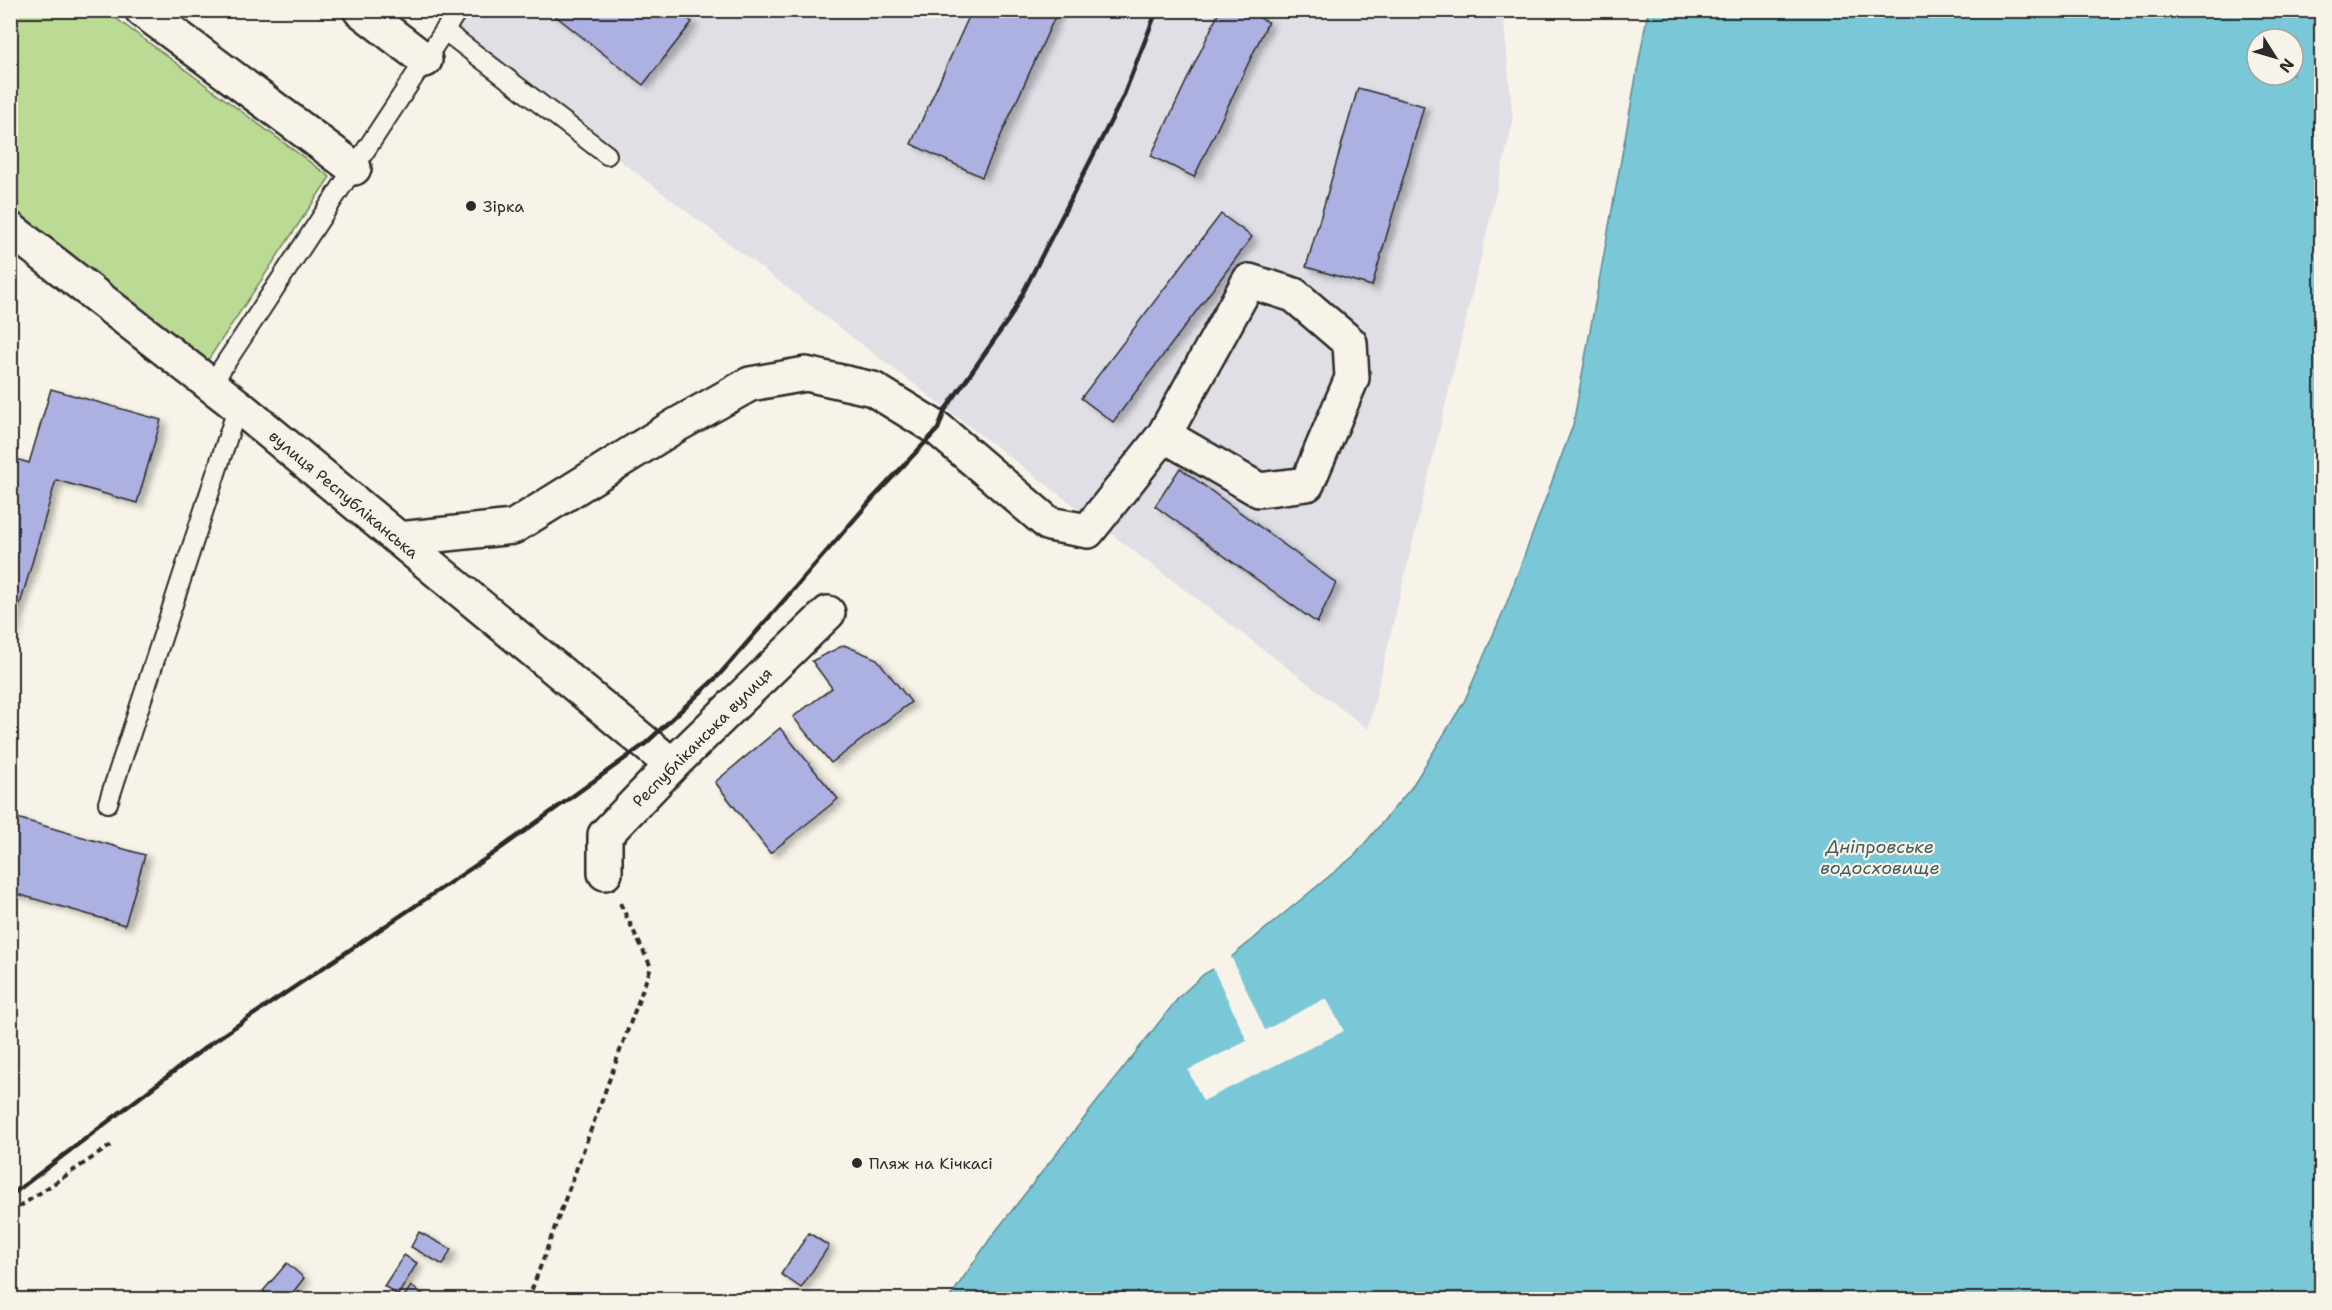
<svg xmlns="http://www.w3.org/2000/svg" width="2332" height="1310" viewBox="0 0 2332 1310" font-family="'Shantell Sans',sans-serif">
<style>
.built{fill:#e0dfe6}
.green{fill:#bbda93;stroke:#73825f;stroke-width:1.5}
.water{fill:#7ac8d7;stroke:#5a8992;stroke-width:1.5;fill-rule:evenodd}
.pier{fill:#f7f3e8}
.building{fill:#acb1e2;stroke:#2b2b2b;stroke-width:1.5;filter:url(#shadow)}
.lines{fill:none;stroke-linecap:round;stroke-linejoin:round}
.service-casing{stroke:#2b2b2b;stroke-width:22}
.minor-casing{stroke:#2b2b2b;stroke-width:38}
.path{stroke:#2b2b2b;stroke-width:4;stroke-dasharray:6 4.5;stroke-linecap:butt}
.service{stroke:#f7f3e8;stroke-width:18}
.minor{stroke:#f7f3e8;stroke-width:33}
.rail{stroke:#2b2b2b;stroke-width:4.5}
.poi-dot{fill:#2b2b2b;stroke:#f7f3e8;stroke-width:2}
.labels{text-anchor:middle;stroke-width:4.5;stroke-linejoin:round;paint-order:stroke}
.poi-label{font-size:16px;fill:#2b2b2b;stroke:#f7f3e8;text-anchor:start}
.street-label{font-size:16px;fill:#2b2b2b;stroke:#f7f3e8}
.water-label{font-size:18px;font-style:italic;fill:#435a5f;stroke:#f7f3e8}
</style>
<defs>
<filter id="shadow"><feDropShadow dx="6" dy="4" stdDeviation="3" flood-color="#0004"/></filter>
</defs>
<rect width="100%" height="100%" fill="#f7f3e8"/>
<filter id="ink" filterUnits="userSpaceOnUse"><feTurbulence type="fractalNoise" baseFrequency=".0167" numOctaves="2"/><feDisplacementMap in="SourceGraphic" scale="12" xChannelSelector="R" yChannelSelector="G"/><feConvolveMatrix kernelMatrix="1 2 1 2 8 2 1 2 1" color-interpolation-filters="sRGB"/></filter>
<g filter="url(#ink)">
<path class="built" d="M423 11H1503L1513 122 1368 729Z"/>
<path class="green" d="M10 11H106L330 177 208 360 11 211Z"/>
<path class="water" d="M1648 11H2321V1299L948 1300 992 1236 1179 997 1204 974 1224 963 1355 855 1411 788 1464 702 1506 605 1573 425ZM2257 39H2293V75H2257Z"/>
<path class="pier" d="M1230 954 1265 1030 1326 998 1344 1031 1203 1101 1188 1070 1247 1041 1212 966Z"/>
<g class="building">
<path d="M548 10H677L692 22 643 85Z"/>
<path d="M972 10H1058L982 177 911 144Z"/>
<path d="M1220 10H1244L1268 22 1194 177 1151 156Z"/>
<path d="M1358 88 1424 106 1372 286 1306 267Z"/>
<path d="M1221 214 1252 237 1113 422 1081 398Z"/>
<path d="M51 389 161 420 137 503 56 480 10 639V457L29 463Z"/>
<path d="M1180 468 1336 583 1317 623 1155 506Z"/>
<path d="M844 645 877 659 911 702 831 763 793 717 832 688 812 661Z"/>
<path d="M780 728 838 799 770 853 715 782Z"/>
<path d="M10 816 145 855 125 925 10 892Z"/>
<path d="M419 1232 451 1249 443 1265 411 1247Z"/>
<path d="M809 1233 829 1246 801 1288 781 1274Z"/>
<path d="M404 1255 417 1263 398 1295 384 1286Z"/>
<path d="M287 1263 304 1278 287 1300H273L263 1291Z"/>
<path d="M411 1286 431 1300H402Z"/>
</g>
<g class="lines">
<defs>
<g id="service">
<path d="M445 31 607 155"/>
<path d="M211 385 458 10"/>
<path d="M108 803 238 406"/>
</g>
<g id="minor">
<path d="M142 10 354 168"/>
<path d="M360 10 425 60"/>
<path d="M10 229 238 406 672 765"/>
<path d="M399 539 513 527 675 426 750 384 806 374 873 389 938 429 1049 524 1088 531 1164 435 1249 281 1294 295 1350 343 1352 378 1307 484 1259 490 1164 435"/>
<path d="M605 873V835L672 765 828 613"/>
</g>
</defs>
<use href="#service" class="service-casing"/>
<use href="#minor" class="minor-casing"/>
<g class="path">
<path d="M10 1213 113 1144"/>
<path d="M528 1300 651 967 620 903"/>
</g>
<use href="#service" class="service"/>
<use href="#minor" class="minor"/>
<path class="rail" d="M10 1196 214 1041 494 853 645 744 719 675 873 498 938 429 945 410 1011 316 1123 97 1157 10"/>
</g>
</g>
<g class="poi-dot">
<circle cx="471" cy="206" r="6"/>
<circle cx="857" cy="1163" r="6"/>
</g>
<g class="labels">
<g class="poi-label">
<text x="483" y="212">Зірка</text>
<text x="869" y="1169">Пляж на Кічкасі</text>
</g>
<g class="street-label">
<text transform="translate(344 494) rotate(40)" y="6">вулиця Республіканська</text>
<text transform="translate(702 737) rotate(-45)" y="6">Республіканська вулиця</text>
</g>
<g class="water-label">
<text x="1880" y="853">Дніпровське<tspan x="1880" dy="21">водосховище</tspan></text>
</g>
</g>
<rect width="2332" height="1310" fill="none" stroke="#f7f3e8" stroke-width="36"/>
<rect x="18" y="18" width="2296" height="1274" fill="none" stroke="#2b2b2b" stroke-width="2" filter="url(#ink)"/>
<g transform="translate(2275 57) rotate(127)"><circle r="28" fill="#f7f3e8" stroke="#a5a39c" stroke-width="1.5"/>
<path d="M0-4.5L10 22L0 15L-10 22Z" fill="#2b2b2b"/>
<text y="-9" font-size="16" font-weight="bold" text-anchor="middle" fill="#2b2b2b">N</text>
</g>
</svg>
